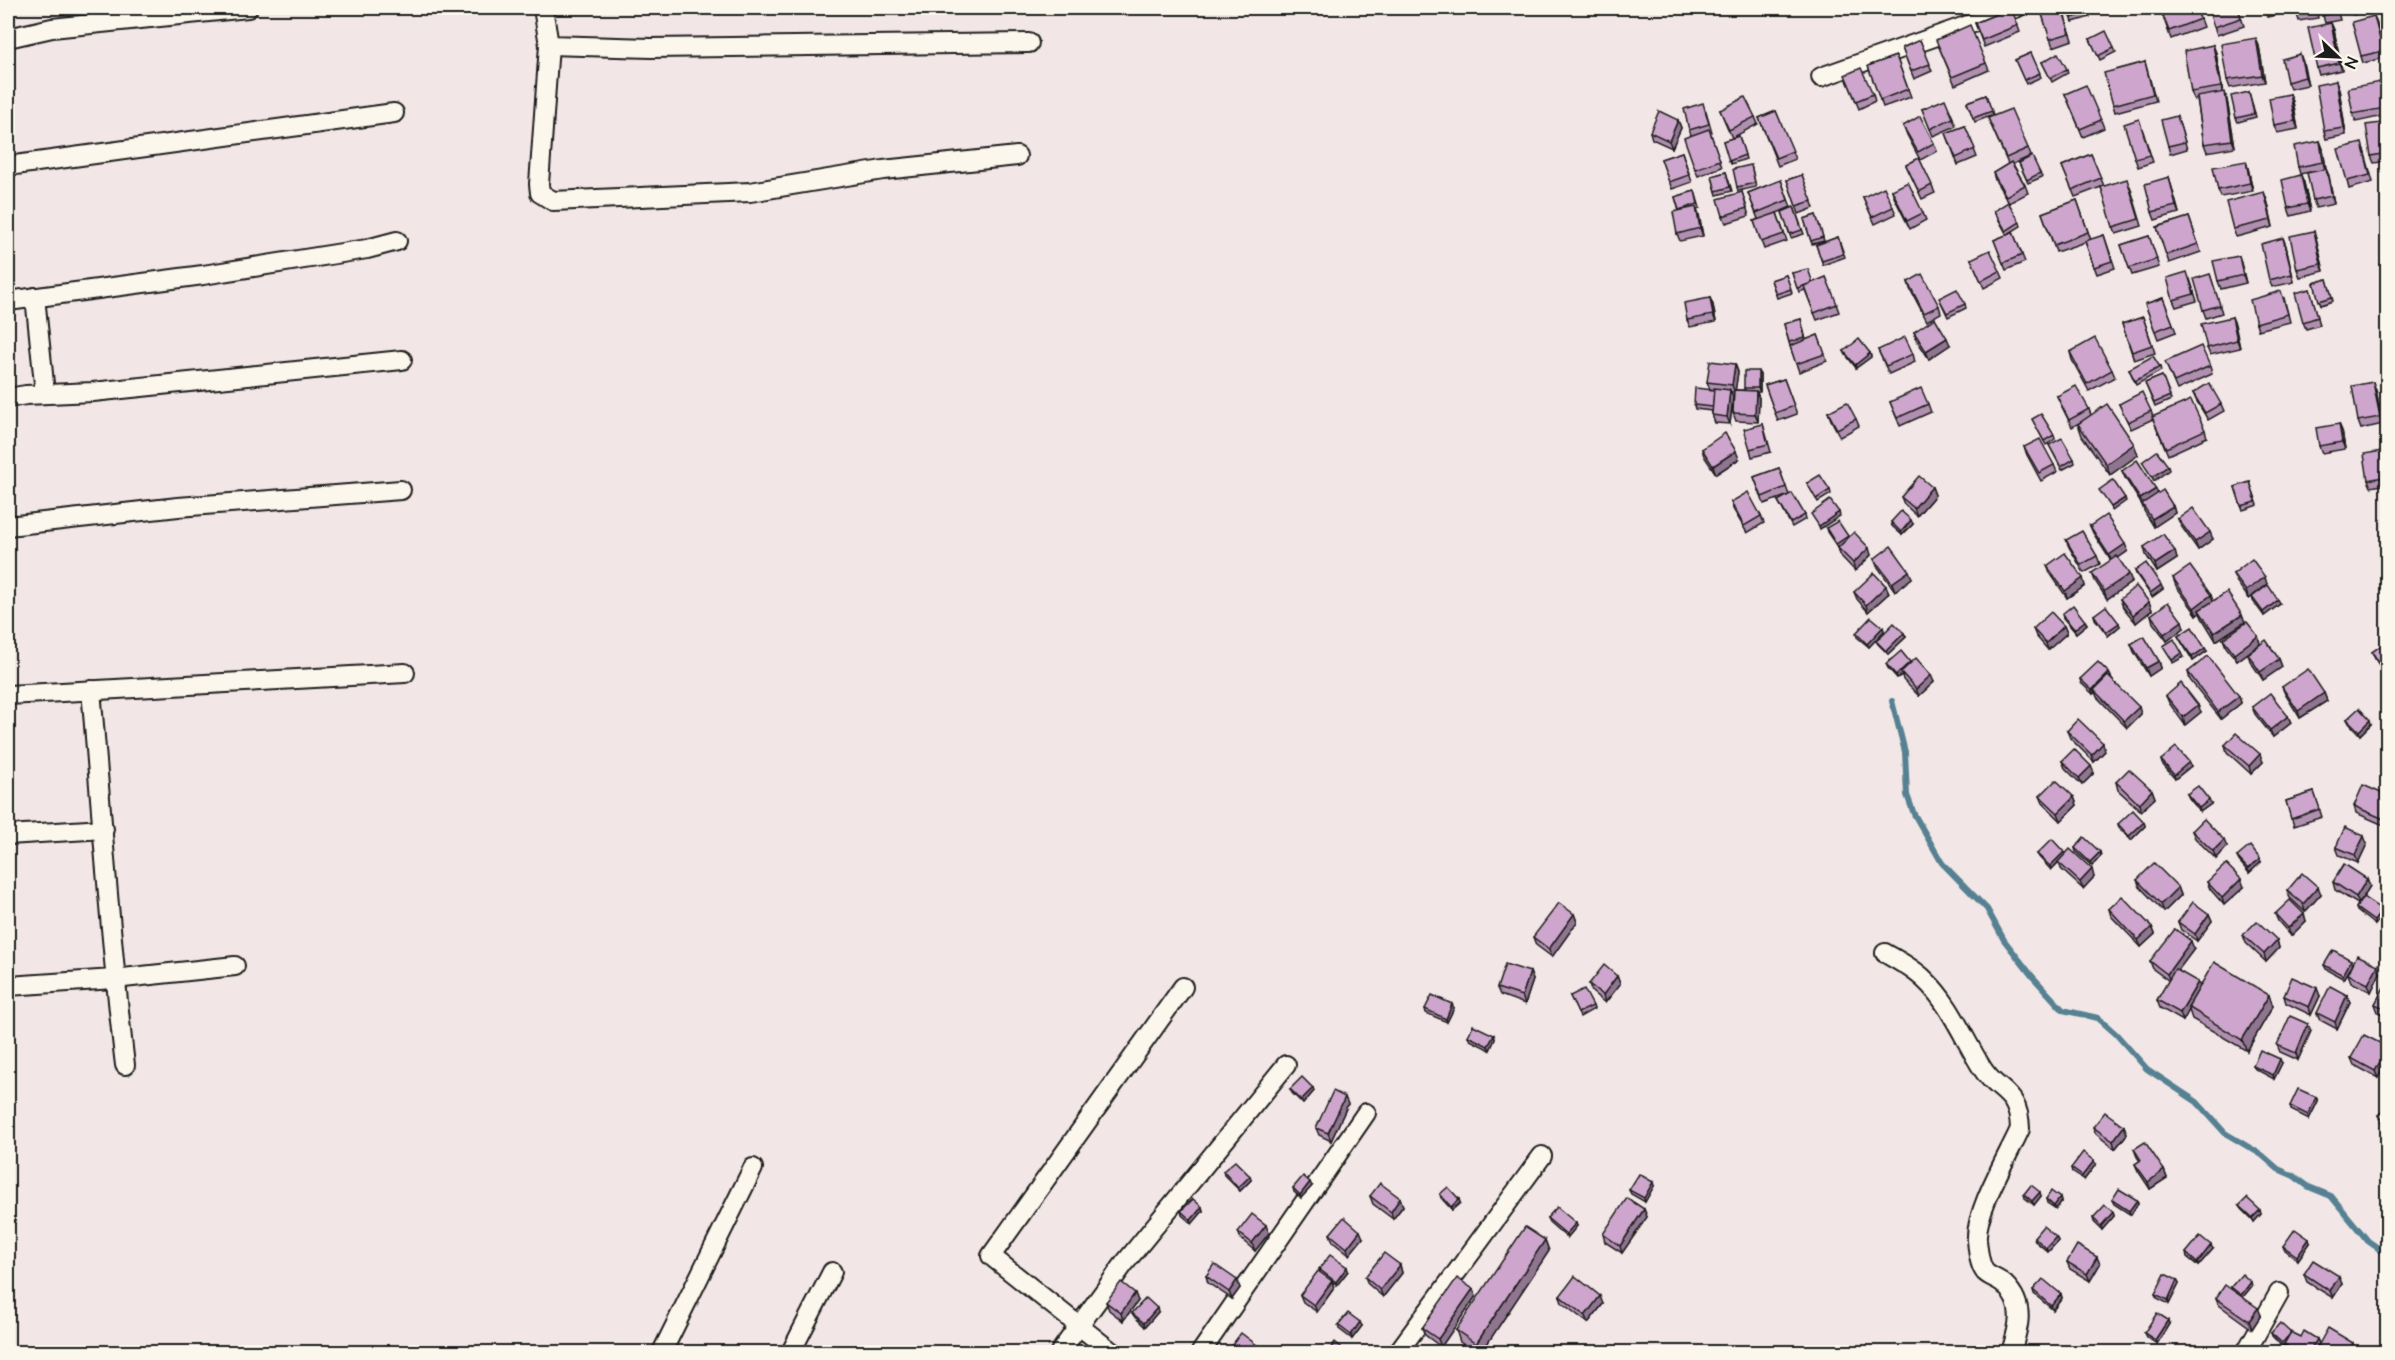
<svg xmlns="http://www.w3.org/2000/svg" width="2395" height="1360" viewBox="0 0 2395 1360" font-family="'Architects Daughter',sans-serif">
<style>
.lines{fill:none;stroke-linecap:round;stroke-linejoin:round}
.stream{stroke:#578192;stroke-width:6}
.minor-casing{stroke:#1c1c1c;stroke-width:22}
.minor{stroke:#fbf7ec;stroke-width:18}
.wall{fill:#b18fb0;stroke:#1c1c1c;stroke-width:1.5}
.shaded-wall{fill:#907490;stroke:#1c1c1c;stroke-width:1.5}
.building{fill:#cea6cd;stroke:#1c1c1c;stroke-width:1.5}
</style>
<rect width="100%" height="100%" fill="#f2e7e6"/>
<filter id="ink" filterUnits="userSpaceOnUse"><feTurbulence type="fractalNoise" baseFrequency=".0167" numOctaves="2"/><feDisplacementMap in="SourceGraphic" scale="12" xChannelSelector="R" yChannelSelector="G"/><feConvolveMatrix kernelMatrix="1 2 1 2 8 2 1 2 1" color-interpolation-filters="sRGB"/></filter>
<g filter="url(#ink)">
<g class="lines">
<path class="stream" d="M1892 701 1905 752 1907 795 1914 814 1942 863 1987 909 2004 940 2032 976 2063 1010 2098 1018 2116 1034 2147 1069 2197 1102 2225 1133 2262 1155 2278 1169 2294 1176 2309 1187 2331 1196 2368 1241 2388 1255"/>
<defs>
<g id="minor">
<path d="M543 8 549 45 651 48 1029 43"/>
<path d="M8 38 52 28 248 8"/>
<path d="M549 45 539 184 540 193 553 201 750 192 883 170 1017 156"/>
<path d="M1821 77 2016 8"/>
<path d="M8 166 394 113"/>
<path d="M35 297 45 393"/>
<path d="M8 301 203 275 367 249 397 241"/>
<path d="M8 398 26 395 93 392 402 360"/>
<path d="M8 526 178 507 401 490"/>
<path d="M91 690C102 815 110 941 125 1065"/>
<path d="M8 695 405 673"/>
<path d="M8 835 104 829"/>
<path d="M1885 953C1899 961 1913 968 1924 979 1950 1003 1964 1039 1982 1068 1998 1094 2019 1090 2020 1129 2007 1158 1975 1211 1977 1240 1978 1250 1979 1264 1985 1272 1990 1277 1999 1279 2004 1284 2026 1305 2019 1327 2011 1352"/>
<path d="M8 986 114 979 235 966"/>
<path d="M662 1352 753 1168"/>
<path d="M791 1352 832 1272"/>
<path d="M1060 1352 1124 1264 1286 1065"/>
<path d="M1112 1352 991 1256 1183 987"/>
<path d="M1201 1352 1366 1113"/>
<path d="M1398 1352 1542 1156"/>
<path d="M2246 1352 2279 1293"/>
</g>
</defs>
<use href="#minor" class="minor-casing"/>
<use href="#minor" class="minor"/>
</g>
<g class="wall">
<path d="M2011 8 2020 32 1984 47 1975 23Z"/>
<path d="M2040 8H2062L2073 40 2053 47Z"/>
<path d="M2068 8H2087L2090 17 2073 22Z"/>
<path d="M2160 8H2196L2203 27 2171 39Z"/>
<path d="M2208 8H2238L2244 26 2217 35Z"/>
<path d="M2264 8H2289L2290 12 2267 17Z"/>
<path d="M2295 8H2316L2318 18 2299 21Z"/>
<path d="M2321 8H2337L2340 20 2325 23Z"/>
<path d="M2350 8H2388L2353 15Z"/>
<path d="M2374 16 2385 58 2363 63 2361 56Z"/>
<path d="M2331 23 2334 30 2342 70 2319 75 2317 68Z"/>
<path d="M2090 39 2114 48 2116 52 2100 60Z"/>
<path d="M1920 40 1932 71 1914 79 1902 48Z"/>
<path d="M2213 45 2216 53 2223 93 2227 100 2235 147 2207 152 2204 144 2197 99 2194 100 2191 92Z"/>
<path d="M2259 46 2265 82 2230 88 2227 80Z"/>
<path d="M1939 47 1986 63 1989 70 1955 85Z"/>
<path d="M2031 53 2041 77 2026 84 2015 60Z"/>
<path d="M2300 54 2308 85 2290 89 2287 82Z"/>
<path d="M1896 56 1911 97 1883 107 1868 66Z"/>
<path d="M2042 62 2067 69 2068 73 2052 82Z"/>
<path d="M2145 62 2156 101 2115 112 2113 105Z"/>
<path d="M2336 81 2339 89 2346 135 2326 139 2324 131Z"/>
<path d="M1848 82 1873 94 1875 101 1859 109Z"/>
<path d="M2380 82 2382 89 2388 115 2356 122 2353 114Z"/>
<path d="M2249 92 2256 117 2238 122 2236 118Z"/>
<path d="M2065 94 2101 120 2104 128 2083 137Z"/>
<path d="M2290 94 2293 102 2298 129 2277 133 2274 125Z"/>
<path d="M1986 95 1993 115 1975 122 1967 102Z"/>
<path d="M1922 109 1953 118 1956 126 1933 136Z"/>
<path d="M1720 110 1755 117 1758 124 1732 138Z"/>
<path d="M1706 111 1712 132H1710L1722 167 1698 176 1695 169 1691 135 1689 130Z"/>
<path d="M1776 111 1795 159 1778 166 1759 118Z"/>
<path d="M2177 116 2187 149 2170 154 2168 146Z"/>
<path d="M1988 118 2028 148 2031 156 2013 164 2025 185 2028 193 2009 203 1995 180 1993 173 2008 164Z"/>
<path d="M2139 119 2153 162 2138 167 2135 159Z"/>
<path d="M1678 120 1681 128 1672 148 1652 139 1650 132Z"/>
<path d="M2381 123 2384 130 2388 149V161L2374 163 2371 156Z"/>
<path d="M1903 126 1934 143 1937 151 1920 160 1935 193 1922 199 1906 165 1919 158 1906 133Z"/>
<path d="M1965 126 1977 157 1958 165 1946 133Z"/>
<path d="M1739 136 1746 159 1731 164 1723 141Z"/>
<path d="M2320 141 2323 149 2326 169 2329 176 2334 204 2316 208 2313 200 2310 172 2300 174 2298 167Z"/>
<path d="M2364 150 2373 182 2349 189 2347 181Z"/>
<path d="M1682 152 1692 182 1672 189 1661 159Z"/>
<path d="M2091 154 2104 186H2130L2142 226 2116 234 2101 187 2075 197 2062 166Z"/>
<path d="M2019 163 2040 173 2042 177 2028 183Z"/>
<path d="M2248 168 2253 191 2221 197 2218 190Z"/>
<path d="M1752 169 1756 187 1738 191 1737 187Z"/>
<path d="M1726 172 1732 191 1717 195 1712 176Z"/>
<path d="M1802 175 1814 208 1799 214 1787 180Z"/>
<path d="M2169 177 2179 213 2155 220 2152 212Z"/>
<path d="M1781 180 1791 207 1777 213 1787 241 1764 249 1754 221 1758 219 1748 193Z"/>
<path d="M2304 183 2310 211 2291 216 2288 208Z"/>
<path d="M1892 190 1923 213 1926 220 1910 229 1894 197Z"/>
<path d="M1695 191 1700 208 1697 209 1703 236 1680 241 1677 234 1679 211 1675 197Z"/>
<path d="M1742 192 1749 216 1726 223 1723 216Z"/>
<path d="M1863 197 1893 207 1896 214 1875 224Z"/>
<path d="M2077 200 2091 240 2104 235 2115 268 2097 274 2085 242 2056 252 2042 213Z"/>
<path d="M2267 200 2273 227 2236 237 2233 229Z"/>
<path d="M1794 207 1804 234 1791 238 1782 212Z"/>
<path d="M1994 211 2020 222 2021 226 2008 234 2013 232 2025 262 2006 270 1994 240 2007 235Z"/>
<path d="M1816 215 1824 241 1812 244 1804 219Z"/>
<path d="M2189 217 2201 252 2169 263 2157 227Z"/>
<path d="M2149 236 2159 267 2132 275 2121 245Z"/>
<path d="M1838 237 1845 257 1823 265 1816 245Z"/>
<path d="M2283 238 2286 246 2294 282 2272 287 2269 280Z"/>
<path d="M2316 238 2324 271 2300 277 2297 269Z"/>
<path d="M2239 256 2246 283 2221 289 2218 281Z"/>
<path d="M1971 259 2000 271 2003 278 1984 288Z"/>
<path d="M1792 273 1813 283 1826 277 1839 312 1817 320 1805 290 1799 292Z"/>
<path d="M2210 274 2222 313 2206 318 2203 310Z"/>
<path d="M1786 275 1792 293 1777 298 1771 280Z"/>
<path d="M2190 279 2197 301 2176 307 2173 300Z"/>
<path d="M2327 279 2333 301 2321 305 2314 283Z"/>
<path d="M1908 282 1939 306 1941 313 1927 321 1910 289Z"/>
<path d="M2310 289 2320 325 2306 329 2303 322Z"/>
<path d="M1710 298 1713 305 1716 322 1690 327 1687 320Z"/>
<path d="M2163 298 2176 332 2158 339 2145 304Z"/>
<path d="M2284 298 2290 322 2258 330 2256 323Z"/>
<path d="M1941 302 1965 304 1966 308 1948 317Z"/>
<path d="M2143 317 2155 353 2134 360 2122 324Z"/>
<path d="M2232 317 2240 348 2210 355 2207 348Z"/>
<path d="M1801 319 1806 340 1818 335 1827 361 1799 372 1790 346 1784 324Z"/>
<path d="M1914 332 1950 345 1929 359 1916 339Z"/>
<path d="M1878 350 1913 354 1915 362 1889 374Z"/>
<path d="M1844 351 1870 353 1871 357 1856 368 1846 355Z"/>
<path d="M2070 352 2112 370 2115 377 2089 391 2072 360Z"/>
<path d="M1735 364 1738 372 1735 390H1745L1744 388 1760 375V392H1757L1759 398 1758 422 1736 421 1733 413 1734 392H1731L1733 397 1730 424 1715 423 1712 415V411L1695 409 1694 405 1714 390 1710 389 1707 382Z"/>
<path d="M2210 366 2212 374 2177 390 2168 369Z"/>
<path d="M2160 367 2161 371 2136 385 2129 369Z"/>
<path d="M2162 376 2171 400 2155 407 2145 383Z"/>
<path d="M1784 379 1797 414 1778 421 1765 385Z"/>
<path d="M2376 390 2383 424 2361 429 2358 421Z"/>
<path d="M2193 393 2221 404 2224 411 2208 420 2196 400Z"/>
<path d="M2057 396 2089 409 2091 415 2138 455 2110 475 2082 436 2078 424 2081 422 2072 427 2060 403Z"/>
<path d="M1890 402 1928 404 1931 412 1900 426Z"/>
<path d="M2119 404 2151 411 2153 417 2205 430 2207 437 2168 455 2153 419 2131 429Z"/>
<path d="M1828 412 1856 419 1859 426 1840 437 1831 420Z"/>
<path d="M2032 419 2054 435 2055 439 2046 445Z"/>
<path d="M1763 424 1771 452 1752 457 1750 449Z"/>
<path d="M2339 424 2342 431 2345 449 2322 453 2319 446Z"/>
<path d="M2049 445 2074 459 2075 463 2062 470Z"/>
<path d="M2024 447 2054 465 2057 472 2041 481 2027 455Z"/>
<path d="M1702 449 1739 459 1716 474 1704 456Z"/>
<path d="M2388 450V484L2371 487 2368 480Z"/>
<path d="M1779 468 1789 495 1764 504 1754 477Z"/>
<path d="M2122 471 2157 493 2173 506 2175 513 2154 527 2144 511 2142 505 2125 478Z"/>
<path d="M2250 482 2258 505 2243 510 2235 487Z"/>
<path d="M1807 483 1830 490 1831 494 1818 502Z"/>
<path d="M1932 487 1935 495 1917 516 1904 504 1901 497Z"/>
<path d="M1778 501 1805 515 1806 519 1792 527Z"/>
<path d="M1731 502 1761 516 1764 523 1747 533 1733 509Z"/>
<path d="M2178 519 2213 539 2198 550 2181 526Z"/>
<path d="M1891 522 1913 524 1902 535 1892 526Z"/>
<path d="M2090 526 2128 551 2118 558 2132 582 2107 599 2095 581 2092 573 2111 561 2093 533Z"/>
<path d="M1826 528 1848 537 1871 555 1855 571 1840 555 1838 548 1827 532Z"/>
<path d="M2066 540 2097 556 2100 564 2084 573 2069 547Z"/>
<path d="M2144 547 2177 559 2157 572 2146 555Z"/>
<path d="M1874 559 1912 578 1895 591 1877 566Z"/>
<path d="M2047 566 2085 586 2067 598 2050 573Z"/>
<path d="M2135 571 2163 589 2152 597 2136 574Z"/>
<path d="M2233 574 2267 584 2249 599 2236 581Z"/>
<path d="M2173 578 2213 601 2245 622 2216 641 2202 618 2200 613 2197 615 2176 586Z"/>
<path d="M1886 586 1889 593 1868 612 1857 599 1854 592Z"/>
<path d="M2252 597 2280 604 2264 616 2253 601Z"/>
<path d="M2120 599 2149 602 2152 610 2136 623 2123 607Z"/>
<path d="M2062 614 2085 621 2087 624 2076 633 2063 618Z"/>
<path d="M2094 615 2120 626 2108 636 2095 619Z"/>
<path d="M2151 615 2184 628 2167 641 2153 623Z"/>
<path d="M2064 626 2067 633 2048 650 2036 636 2033 629Z"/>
<path d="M1883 627 1884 631 1869 647 1857 637 1856 633Z"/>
<path d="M2178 636 2207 651 2193 661 2180 640Z"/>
<path d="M2258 636 2260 644 2237 661 2226 647 2223 639Z"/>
<path d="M1906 637 1888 654 1878 644 1876 641Z"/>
<path d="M2388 641V679L2375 659 2372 652Z"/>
<path d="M2131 644 2159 661 2161 668 2149 676 2134 652Z"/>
<path d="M2248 654 2279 659 2282 667 2263 680 2250 661Z"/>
<path d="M1910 662 1934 682 1919 696 1903 680 1902 675 1897 678 1888 668 1886 664Z"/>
<path d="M2188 672 2239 696 2241 703 2221 719 2190 680Z"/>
<path d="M2109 673 2111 677H2110L2141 714 2127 728 2097 697 2095 692 2093 694 2081 683 2080 679Z"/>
<path d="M2282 687 2324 693 2327 701 2300 718 2285 694Z"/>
<path d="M2166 696 2201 712 2185 725 2169 703Z"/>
<path d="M2252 707 2288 716 2291 723 2273 737 2255 714Z"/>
<path d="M2347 719 2371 724 2360 735 2349 723Z"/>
<path d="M2067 731 2105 751 2094 762 2070 738Z"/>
<path d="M2225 745 2263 762 2251 774 2227 752Z"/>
<path d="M2161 760 2189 762 2191 766 2175 779 2162 764Z"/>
<path d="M2062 761 2094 773 2082 785 2065 768Z"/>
<path d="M2116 782 2152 790 2155 798 2141 811 2118 790Z"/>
<path d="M2314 792 2322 817 2294 826 2286 801Z"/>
<path d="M2187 794 2211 804 2200 812 2189 798Z"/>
<path d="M2040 796 2074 797 2077 805 2061 821 2043 803Z"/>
<path d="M2388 796V827L2356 813 2354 806Z"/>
<path d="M2144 822 2145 826 2131 840 2119 828 2118 824Z"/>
<path d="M2192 831 2227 847 2216 859 2195 838Z"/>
<path d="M2367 844 2358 863 2339 855 2336 847Z"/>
<path d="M2075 848 2100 852 2101 856 2092 866 2076 852Z"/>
<path d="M2064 852 2065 854 2094 877 2083 889 2061 869 2059 862 2051 870 2039 857 2037 854Z"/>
<path d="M2237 857 2261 862 2249 873 2239 861Z"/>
<path d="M2137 880 2178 887 2181 895 2164 912 2140 887Z"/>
<path d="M2207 882 2244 887 2224 905 2210 889Z"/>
<path d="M2333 882 2370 886 2363 897 2383 914 2375 925 2357 911 2356 908 2358 904 2335 890Z"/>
<path d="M2287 891 2321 894 2305 912 2290 898Z"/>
<path d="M2109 909 2152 927 2155 934 2141 947 2111 916Z"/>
<path d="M1574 914 1577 922 1552 957 1536 945 1533 937Z"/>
<path d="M2209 914 2212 921 2197 941 2181 930 2178 922Z"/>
<path d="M2275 914H2304L2306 921 2291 936 2278 921Z"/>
<path d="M2243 935 2277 940 2279 948 2266 962 2246 943Z"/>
<path d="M2194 949 2178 970 2200 987 2273 1006 2247 1051 2192 1019 2189 1010 2183 1021 2160 1008 2157 1000 2169 981 2153 969 2150 961Z"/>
<path d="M2353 964 2344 979 2326 969 2324 965Z"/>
<path d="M1530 972 1533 980 1525 1004 1500 995 1497 988Z"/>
<path d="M2380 973 2371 992 2351 982 2348 974Z"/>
<path d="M1617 976 1620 984 1605 1003 1592 992 1589 984Z"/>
<path d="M2388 980V1017L2378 1012 2375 1004Z"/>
<path d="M2347 995 2350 1002 2337 1029 2320 1020 2317 1013Z"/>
<path d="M1570 996 1593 1006 1594 1009 1580 1017Z"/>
<path d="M2284 996H2320L2311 1015 2286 1003Z"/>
<path d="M1454 1008 1447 1022 1426 1013 1425 1009Z"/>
<path d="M2311 1031 2298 1060 2280 1052 2277 1045Z"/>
<path d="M1494 1035 1495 1039 1490 1050 1470 1040 1468 1036Z"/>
<path d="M2388 1047V1060L2378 1078 2354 1065 2351 1058Z"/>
<path d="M2282 1063 2274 1079 2255 1069 2253 1066Z"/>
<path d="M1313 1088 1314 1091 1303 1104 1292 1093 1290 1089Z"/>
<path d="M2316 1097 2318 1101 2309 1119 2291 1110 2290 1106Z"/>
<path d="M1348 1104 1331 1141 1319 1135 1316 1128Z"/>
<path d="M2388 1107V1130L2381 1122 2378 1115Z"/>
<path d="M2124 1126 2127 1134 2115 1149 2096 1134 2093 1127Z"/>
<path d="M2134 1149 2164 1170 2167 1178 2150 1189 2138 1171 2135 1164 2140 1161 2137 1157Z"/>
<path d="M2096 1164 2084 1180 2072 1172 2071 1168Z"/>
<path d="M1223 1171 1251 1180 1240 1191 1224 1175Z"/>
<path d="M1312 1186 1301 1198 1294 1192 1293 1188Z"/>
<path d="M1654 1186 1645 1202 1631 1194 1629 1190Z"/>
<path d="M1440 1194 1459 1199 1460 1203 1452 1210 1441 1198Z"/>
<path d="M2024 1194 2041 1196 2034 1205 2025 1198Z"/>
<path d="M1370 1196 1400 1198 1403 1206 1393 1219 1373 1204Z"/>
<path d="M2060 1198 2061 1202 2056 1209 2047 1203 2046 1199Z"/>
<path d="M2112 1200H2137L2138 1203 2131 1215 2114 1204Z"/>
<path d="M2239 1206 2261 1214 2254 1222 2241 1209Z"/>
<path d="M1202 1207 1203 1211 1192 1224 1182 1215 1181 1211Z"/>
<path d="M1644 1209 1647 1217 1622 1253 1605 1242 1603 1234Z"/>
<path d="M2113 1212 2114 1216 2102 1230 2094 1222 2093 1218Z"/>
<path d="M1547 1218 1577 1226 1567 1238 1549 1222Z"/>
<path d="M1238 1232 1269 1233 1255 1251 1241 1239Z"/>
<path d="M1330 1234 1363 1238 1349 1255 1333 1242Z"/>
<path d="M2034 1237H2056L2058 1241 2048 1252 2035 1241Z"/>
<path d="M1545 1240 1549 1251 1481 1353H1476L1460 1342 1456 1330Z"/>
<path d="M2310 1243 2298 1260 2284 1249 2283 1246Z"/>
<path d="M2213 1249 2198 1266 2187 1257 2186 1253Z"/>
<path d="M2067 1262 2100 1264 2090 1281 2070 1269Z"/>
<path d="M1400 1265 1402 1273 1383 1297 1368 1284 1365 1277Z"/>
<path d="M1347 1267 1348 1271 1337 1285 1332 1281 1334 1288 1317 1312 1303 1302 1300 1295 1320 1272 1319 1269Z"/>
<path d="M2304 1274 2342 1284 2333 1298 2307 1282Z"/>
<path d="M1206 1276 1240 1288 1232 1299 1208 1283Z"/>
<path d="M2177 1280 2179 1284 2169 1304 2157 1298 2155 1294Z"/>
<path d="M2252 1286 2243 1297 2261 1315 2252 1329 2219 1305 2216 1298 2232 1290 2231 1287Z"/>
<path d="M2033 1290 2061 1294 2062 1298 2053 1310 2034 1294Z"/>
<path d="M1476 1296 1441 1347 1425 1335 1422 1328Z"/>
<path d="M1560 1296 1603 1304 1588 1323 1562 1303Z"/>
<path d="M1138 1301 1123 1321 1109 1310 1106 1302Z"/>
<path d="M1158 1312 1145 1327 1134 1316 1132 1313Z"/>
<path d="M2169 1324 2157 1344 2146 1337 2144 1333Z"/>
<path d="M1338 1325 1362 1326 1352 1339 1339 1329Z"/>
<path d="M2290 1332 2301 1337 2317 1339 2319 1344 2355 1351 2354 1353H2320L2318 1348 2316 1353H2288L2286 1352 2284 1345 2283 1347 2272 1336 2271 1333Z"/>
</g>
<g class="shaded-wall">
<path d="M2374 16 2377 24 2385 58 2383 51Z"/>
<path d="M2331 23 2334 30 2342 70 2339 63Z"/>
<path d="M2256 38 2259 46 2265 82 2262 75Z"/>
<path d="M2213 45 2216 53 2223 94 2221 87Z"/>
<path d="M2300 54 2303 62 2308 85 2305 77Z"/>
<path d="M2336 81 2339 89 2346 135 2344 128Z"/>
<path d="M2380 82 2382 89 2388 115 2385 108Z"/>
<path d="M2225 92 2227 100 2235 147 2232 140Z"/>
<path d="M2290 94 2293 102 2298 129 2295 121Z"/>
<path d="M1678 120 1681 128 1672 148 1669 141Z"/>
<path d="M2381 123 2384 130 2388 149V155Z"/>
<path d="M2320 141 2323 149 2326 169 2329 176 2334 204 2323 162Z"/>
<path d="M2246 161 2248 168 2253 191 2250 183Z"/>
<path d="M2301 175 2304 183 2310 211 2307 204Z"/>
<path d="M2169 177 2171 185 2179 213 2176 206Z"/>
<path d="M2264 192 2267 200 2273 227 2271 220Z"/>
<path d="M1696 207 1699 214 1703 236 1700 228Z"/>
<path d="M2314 231 2316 238 2324 271 2321 264Z"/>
<path d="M2283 238 2286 246 2294 282Z"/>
<path d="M2239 256 2241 263 2246 283 2243 275Z"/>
<path d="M1710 298 1713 305 1716 322 1713 315Z"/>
<path d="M2232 317 2235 324 2240 348 2237 340Z"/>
<path d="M1947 338 1950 345 1929 359 1926 351Z"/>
<path d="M1870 353 1871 357 1856 368 1855 365Z"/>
<path d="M1735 364 1738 372 1735 393 1732 385Z"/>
<path d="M1758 371 1760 375V392L1758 388Z"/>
<path d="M2373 382 2376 390 2383 424 2380 417Z"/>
<path d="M1730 390 1733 397 1730 424 1727 417Z"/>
<path d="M1756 391 1759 398 1758 422 1755 414Z"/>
<path d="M2339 424 2342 431 2345 449 2342 442Z"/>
<path d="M2134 444 2138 455 2110 475 2106 464Z"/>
<path d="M1736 451 1739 459 1716 474 1713 466Z"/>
<path d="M2168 466 2169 470 2154 481 2152 477Z"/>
<path d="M1932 487 1935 495 1917 516 1914 508Z"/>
<path d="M2156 489 2159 497 2143 507 2140 499Z"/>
<path d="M2125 498 2126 501 2112 511 2111 507Z"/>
<path d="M2173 506 2175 513 2154 527 2152 519Z"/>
<path d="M1839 512 1840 516 1820 529 1819 526Z"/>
<path d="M1911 520 1913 524 1902 535 1901 532Z"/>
<path d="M2210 532 2213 539 2198 550 2195 542Z"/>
<path d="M1848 536 1849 540 1838 548 1836 544Z"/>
<path d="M2125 544 2128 551 2112 562 2109 555Z"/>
<path d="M1869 548 1871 555 1855 571 1853 563Z"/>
<path d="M2175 551 2177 559 2157 572 2155 564Z"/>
<path d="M1909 571 1912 578 1895 591 1892 583Z"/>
<path d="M2129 574 2132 582 2107 599 2104 591Z"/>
<path d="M2265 577 2267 584 2249 599 2246 591Z"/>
<path d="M2083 578 2085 586 2067 598 2065 591Z"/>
<path d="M2161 585 2163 589 2152 597 2150 593Z"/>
<path d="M1886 586 1889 593 1868 612 1866 605Z"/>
<path d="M2211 595 2214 603 2199 610 2200 613 2197 615 2194 608Z"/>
<path d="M2278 600 2280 604 2264 616 2263 612Z"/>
<path d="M2149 602 2152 610 2136 623 2133 615Z"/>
<path d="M2242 615 2245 622 2216 641 2214 633Z"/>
<path d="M2085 621 2087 624 2076 633 2074 629Z"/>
<path d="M2182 621 2184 628 2167 641 2164 634Z"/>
<path d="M2119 623 2120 626 2108 636 2106 632Z"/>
<path d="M2064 626 2067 633 2048 650 2046 643Z"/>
<path d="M1883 627 1884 631 1869 647 1867 644Z"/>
<path d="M1904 633 1906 637 1888 654 1886 651Z"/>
<path d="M2258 636 2260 644 2237 661 2234 654Z"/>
<path d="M2205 648 2207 651 2193 661 2192 657Z"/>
<path d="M2182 653 2184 657 2173 663 2172 660Z"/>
<path d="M2279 659 2282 667 2263 680 2260 672Z"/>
<path d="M2159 661 2161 668 2149 676 2146 668Z"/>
<path d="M1910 662 1912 666 1901 672 1902 675 1897 678 1896 675Z"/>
<path d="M2109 673 2111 677 2096 691 2094 690 2095 692 2093 694 2092 690Z"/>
<path d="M1931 675 1934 682 1919 696 1916 689Z"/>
<path d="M2324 693 2327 701 2300 718 2298 711Z"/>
<path d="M2239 696 2241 703 2221 719 2218 712Z"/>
<path d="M2198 705 2201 712 2185 725 2183 717Z"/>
<path d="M2139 707 2141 714 2127 728 2124 721Z"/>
<path d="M2288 716 2291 723 2273 737 2270 730Z"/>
<path d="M2370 720 2371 724 2360 735 2359 731Z"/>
<path d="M2103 743 2105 751 2094 762 2092 755Z"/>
<path d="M2260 754 2263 762 2251 774 2249 766Z"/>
<path d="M2189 762 2191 766 2175 779 2174 775Z"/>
<path d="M2091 766 2094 773 2082 785 2079 778Z"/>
<path d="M2152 790 2155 798 2141 811 2139 804Z"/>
<path d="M2074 797 2077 805 2061 821 2058 813Z"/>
<path d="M2209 800 2211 804 2200 812 2199 808Z"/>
<path d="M2144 822 2145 826 2131 840 2129 836Z"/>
<path d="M2364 836 2367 844 2358 863 2355 855Z"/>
<path d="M2224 840 2227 847 2216 859 2213 851Z"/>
<path d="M2064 852 2065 855 2051 870 2050 866Z"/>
<path d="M2100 852 2101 856 2092 866 2090 862Z"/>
<path d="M2260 859 2261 862 2249 873 2248 869Z"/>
<path d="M2092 869 2094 877 2083 889 2080 882Z"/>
<path d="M2241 879 2244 887 2224 905 2222 898Z"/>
<path d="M2367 879 2370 886 2359 904 2356 897Z"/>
<path d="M2178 887 2181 895 2164 912 2161 904Z"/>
<path d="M2318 887 2321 894 2305 912 2303 904Z"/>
<path d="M2382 910 2383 914 2375 925 2374 921Z"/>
<path d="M1574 914 1577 922 1552 957 1549 949Z"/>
<path d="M2209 914 2212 921 2197 941 2195 934Z"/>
<path d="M2304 914 2306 921 2291 936 2288 928Z"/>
<path d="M2152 927 2155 934 2141 947 2138 940Z"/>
<path d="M2277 940 2279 948 2266 962 2264 954Z"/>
<path d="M2191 941 2194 949 2170 981 2167 974Z"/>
<path d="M2351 960 2353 964 2344 979 2343 975Z"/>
<path d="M2378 965 2380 973 2371 992 2368 984Z"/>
<path d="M1530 972 1533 980 1525 1004 1522 996Z"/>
<path d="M1617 976 1620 984 1605 1003 1603 995Z"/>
<path d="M2198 982 2201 989 2188 1007 2189 1010 2183 1021 2180 1013Z"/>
<path d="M2317 988 2320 996 2311 1015 2309 1007Z"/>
<path d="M2269 995 2273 1006 2247 1051 2242 1040Z"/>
<path d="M2347 995 2350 1002 2337 1029 2335 1022Z"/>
<path d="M1452 1004 1454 1008 1447 1022 1446 1019Z"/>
<path d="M2308 1024 2311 1031 2298 1060 2296 1053Z"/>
<path d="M1494 1035 1495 1039 1490 1050 1488 1046Z"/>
<path d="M2388 1047V1060L2378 1078 2375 1071Z"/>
<path d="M2280 1059 2282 1063 2274 1079 2273 1075Z"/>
<path d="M1313 1088 1314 1091 1303 1104 1301 1100Z"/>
<path d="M1345 1097 1348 1104 1331 1141 1328 1133Z"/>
<path d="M2316 1097 2318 1101 2309 1119 2308 1115Z"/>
<path d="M2124 1126 2127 1134 2115 1149 2113 1141Z"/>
<path d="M2094 1161 2096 1164 2084 1180 2082 1176Z"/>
<path d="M2164 1170 2167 1178 2150 1189 2148 1182Z"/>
<path d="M1250 1176 1251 1180 1240 1191 1238 1188Z"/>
<path d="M1310 1182 1312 1186 1301 1198 1300 1195Z"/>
<path d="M1653 1182 1654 1186 1645 1202 1644 1198Z"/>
<path d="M2040 1192 2041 1196 2034 1205 2032 1201Z"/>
<path d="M1400 1198 1403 1206 1393 1219 1391 1212Z"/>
<path d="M2060 1198 2061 1202 2056 1209 2054 1206Z"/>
<path d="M1459 1199 1460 1203 1452 1210 1451 1207Z"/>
<path d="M2137 1200 2138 1203 2131 1215 2129 1211Z"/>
<path d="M1202 1207 1203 1211 1192 1224 1191 1220Z"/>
<path d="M1644 1209 1647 1217 1622 1253 1620 1246Z"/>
<path d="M2260 1210 2261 1214 2254 1222 2252 1218Z"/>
<path d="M2113 1212 2114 1216 2102 1230 2101 1226Z"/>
<path d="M1576 1223 1577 1226 1567 1238 1566 1234Z"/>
<path d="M1266 1225 1269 1233 1255 1251 1252 1243Z"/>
<path d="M1360 1231 1363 1238 1349 1255 1347 1248Z"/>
<path d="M2056 1237 2058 1241 2048 1252 2046 1248Z"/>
<path d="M2309 1239 2310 1243 2298 1260 2297 1256Z"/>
<path d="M1545 1240 1549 1251 1481 1353H1479L1476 1344Z"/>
<path d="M2211 1245 2213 1249 2198 1266 2197 1263Z"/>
<path d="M2097 1257 2100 1264 2090 1281 2087 1274Z"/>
<path d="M1400 1265 1402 1273 1383 1297 1380 1290Z"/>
<path d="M1347 1267 1348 1271 1337 1285 1336 1282Z"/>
<path d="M2339 1276 2342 1284 2333 1298 2330 1291Z"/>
<path d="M1237 1280 1240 1288 1232 1299 1229 1292Z"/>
<path d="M2177 1280 2179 1284 2169 1304 2168 1300Z"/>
<path d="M1332 1281 1334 1288 1317 1312 1314 1305Z"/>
<path d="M2251 1282 2252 1286 2242 1298 2241 1295Z"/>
<path d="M1473 1289 1476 1296 1441 1347 1438 1339Z"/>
<path d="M1135 1293 1138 1301 1123 1321 1121 1313Z"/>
<path d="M2061 1294 2062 1298 2053 1310 2051 1306Z"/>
<path d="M1600 1296 1603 1304 1588 1323 1585 1316Z"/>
<path d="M1157 1308 1158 1312 1145 1327 1144 1323Z"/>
<path d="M2258 1308 2261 1315 2252 1329 2249 1321Z"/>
<path d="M2168 1320 2169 1324 2157 1344 2155 1340Z"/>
<path d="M1360 1322 1362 1326 1352 1339 1351 1335Z"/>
<path d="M2317 1339 2320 1346H2318V1348L2316 1353H2309Z"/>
<path d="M2353 1343 2355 1351 2354 1353H2347Z"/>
</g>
<g class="building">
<path d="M2011 8 2018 25 1982 40 1975 23Z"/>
<path d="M2040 8H2062L2070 33 2050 39Z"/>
<path d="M2068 8H2087L2088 13 2072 18Z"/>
<path d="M2160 8H2196L2200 19 2169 31Z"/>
<path d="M2208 8H2238L2241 18 2214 27Z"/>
<path d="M2264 8H2274L2264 10Z"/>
<path d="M2295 8H2314L2315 10 2296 14Z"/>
<path d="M2321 8H2336L2337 12 2322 16Z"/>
<path d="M2374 16 2383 51 2361 56 2352 22Z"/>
<path d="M2331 23 2339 63 2317 68 2308 28Z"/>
<path d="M1970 25 1986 63 1952 77 1936 40Z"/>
<path d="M2106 31 2114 48 2098 56 2090 39Z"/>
<path d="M2256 38 2262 75 2227 80 2221 44Z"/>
<path d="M1920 40 1930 64 1911 71 1902 48Z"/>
<path d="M2213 45 2221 87 2191 92 2184 51Z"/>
<path d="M2031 53 2040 73 2024 80 2015 60Z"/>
<path d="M2058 53 2067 69 2050 78 2042 62Z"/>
<path d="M2300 54 2305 77 2287 82 2282 59Z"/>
<path d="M1896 56 1908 89 1880 100 1868 66Z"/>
<path d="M2145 62 2153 94 2113 105 2104 73Z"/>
<path d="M1861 68 1873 94 1856 101 1845 75Z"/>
<path d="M2336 81 2344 128 2324 131 2316 85Z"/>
<path d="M2380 82 2385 108 2353 114 2348 88Z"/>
<path d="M2086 85 2101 120 2080 129 2065 94Z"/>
<path d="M2225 92 2232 140 2204 144 2197 97Z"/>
<path d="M2249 92 2254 114 2236 118 2231 96Z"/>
<path d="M2290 94 2295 121 2274 125 2269 98Z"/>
<path d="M1986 95 1992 111 1973 118 1967 102Z"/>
<path d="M1745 97 1755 117 1729 130 1720 110Z"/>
<path d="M1945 99 1953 118 1930 129 1922 109Z"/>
<path d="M1703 103 1709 124 1689 130 1684 109Z"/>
<path d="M2011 109 2028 148 2006 158 1988 118Z"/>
<path d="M1659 111 1678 120 1669 141 1650 132Z"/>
<path d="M1776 111 1793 151 1776 158 1759 118Z"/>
<path d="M1920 116 1934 143 1918 152 1903 126Z"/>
<path d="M2177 116 2185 142 2168 146 2161 120Z"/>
<path d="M2139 119 2150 155 2135 159 2124 124Z"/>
<path d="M2381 123 2387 153 2371 156 2366 125Z"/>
<path d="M1965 126 1975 149 1956 158 1946 133Z"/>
<path d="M1709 129 1720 160 1695 169 1684 138Z"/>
<path d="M1739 136 1745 155 1729 161 1723 141Z"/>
<path d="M2320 141 2323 162 2298 167 2294 146Z"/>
<path d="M2362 143 2370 175 2347 181 2338 149Z"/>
<path d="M1682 152 1689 175 1669 182 1661 159Z"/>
<path d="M2091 154 2101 178 2072 190 2062 166Z"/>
<path d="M2032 156 2040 173 2027 180 2019 163Z"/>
<path d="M1919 158 1932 185 1919 192 1906 165Z"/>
<path d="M2246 161 2250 183 2218 190 2213 167Z"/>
<path d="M2011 162 2025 185 2006 196 1993 173Z"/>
<path d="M1751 165 1755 183 1737 187 1733 169Z"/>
<path d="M2326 169 2332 196 2313 200 2307 173Z"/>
<path d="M1726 172 1730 187 1716 191 1712 176Z"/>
<path d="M1802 175 1812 201 1796 206 1787 180Z"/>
<path d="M2301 175 2307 204 2288 208 2282 180Z"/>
<path d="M2169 177 2176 206 2152 212 2145 184Z"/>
<path d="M2127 179 2139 219 2113 227 2101 187Z"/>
<path d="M1781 180 1788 200 1756 213 1748 193Z"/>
<path d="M1908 182 1923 213 1907 221 1892 190Z"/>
<path d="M1884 187 1893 207 1872 217 1863 197Z"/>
<path d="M1695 191 1698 204 1679 210 1675 197Z"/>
<path d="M1742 192 1747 208 1723 216 1718 199Z"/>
<path d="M2264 192 2271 220 2233 229 2226 202Z"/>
<path d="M2077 200 2088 232 2054 245 2042 213Z"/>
<path d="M2008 202 2020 222 2006 231 1994 211Z"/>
<path d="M1696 207 1700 228 1677 234 1673 212Z"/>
<path d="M1794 207 1802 230 1790 234 1782 212Z"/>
<path d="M1777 213 1784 234 1761 242 1754 221Z"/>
<path d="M1816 215 1823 237 1811 241 1804 219Z"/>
<path d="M2189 217 2198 244 2166 255 2157 227Z"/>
<path d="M2314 231 2321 264 2297 269 2290 236Z"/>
<path d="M2013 232 2022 255 2003 263 1994 240Z"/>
<path d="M2104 235 2112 261 2094 267 2085 241Z"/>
<path d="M2149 236 2157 259 2129 268 2121 245Z"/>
<path d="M1838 237 1843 254 1822 261 1816 245Z"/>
<path d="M2283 238 2292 274 2269 280 2261 244Z"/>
<path d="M1990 250 2000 271 1981 281 1971 259Z"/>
<path d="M2239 256 2243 275 2218 281 2213 261Z"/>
<path d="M1808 269 1813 283 1797 288 1792 273Z"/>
<path d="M2187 272 2194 294 2173 300 2167 278Z"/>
<path d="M1922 274 1939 306 1924 313 1908 282Z"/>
<path d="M2210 274 2220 305 2203 310 2194 279Z"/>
<path d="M1786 275 1791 289 1776 294 1771 280Z"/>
<path d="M1826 277 1837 304 1814 313 1804 286Z"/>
<path d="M2327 279 2332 297 2319 301 2314 283Z"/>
<path d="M1957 289 1965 304 1947 313 1939 298Z"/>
<path d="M2310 289 2318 317 2303 322 2295 293Z"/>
<path d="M2281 291 2288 314 2256 323 2250 300Z"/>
<path d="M1710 298 1713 315 1687 320 1684 303Z"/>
<path d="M2163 298 2173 324 2155 331 2145 304Z"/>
<path d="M2143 317 2152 345 2132 352 2122 324Z"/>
<path d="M2232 317 2237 340 2207 348 2201 324Z"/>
<path d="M1935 318 1947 338 1926 351 1914 332Z"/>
<path d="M1801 319 1805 338 1789 342 1784 324Z"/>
<path d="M1818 335 1825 354 1796 364 1790 346Z"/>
<path d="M1905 337 1913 354 1886 366 1878 350Z"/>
<path d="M2095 338 2112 370 2087 384 2070 352Z"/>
<path d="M1859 339 1870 353 1855 365 1844 351Z"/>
<path d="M2201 346 2210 366 2174 382 2165 362Z"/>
<path d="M2153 356 2160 367 2135 381 2129 369Z"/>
<path d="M2388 356V374H2387L2384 357Z"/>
<path d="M1710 361 1735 364 1732 385 1707 382Z"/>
<rect x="1744" y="371" width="14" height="17"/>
<path d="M2162 376 2170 396 2154 403 2145 383Z"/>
<path d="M1784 379 1794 406 1775 413 1765 385Z"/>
<path d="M2373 382 2380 417 2358 421 2352 386Z"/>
<path d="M2209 383 2221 404 2205 413 2193 393Z"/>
<path d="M2076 386 2089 409 2069 420 2057 396Z"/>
<path d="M1695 388 1714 390 1713 407 1694 405Z"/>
<path d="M1714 388 1730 390 1727 417 1712 415Z"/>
<path d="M1921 388 1928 404 1897 418 1890 402Z"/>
<path d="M1734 390 1756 391 1755 414 1733 413Z"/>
<path d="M2142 392 2151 411 2128 422 2119 404Z"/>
<path d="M2191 400 2205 430 2166 448 2152 417Z"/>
<path d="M1847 402 1856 419 1837 429 1828 412Z"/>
<path d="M2107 404 2134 444 2106 464 2078 424Z"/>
<path d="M2041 414 2054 435 2044 441 2032 419Z"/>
<path d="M1763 424 1768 444 1750 449 1744 429Z"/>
<path d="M2339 424 2342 442 2319 446 2316 428Z"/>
<path d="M1725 433 1736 451 1713 466 1702 449Z"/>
<path d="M2062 438 2074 459 2061 467 2049 445Z"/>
<path d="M2040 439 2054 465 2039 473 2024 447Z"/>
<path d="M2388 450V476L2368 480 2364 454Z"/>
<path d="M2157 451 2168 466 2152 477 2142 462Z"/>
<path d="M2137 460 2156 489 2140 499 2122 471Z"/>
<path d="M1779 468 1786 487 1762 497 1754 477Z"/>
<path d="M1820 475 1830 490 1816 499 1807 483Z"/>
<path d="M1919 476 1932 487 1914 508 1901 497Z"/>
<path d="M2113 480 2125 498 2111 507 2099 490Z"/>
<path d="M2250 482 2256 502 2241 506 2235 487Z"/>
<path d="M2163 490 2173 506 2152 519 2142 504Z"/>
<path d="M1748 492 1761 516 1744 526 1731 502Z"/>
<path d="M1792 493 1805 515 1791 523 1778 501Z"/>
<path d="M1830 500 1839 512 1819 526 1811 514Z"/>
<path d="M2193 508 2210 532 2195 542 2178 519Z"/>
<path d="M1901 511 1911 520 1901 532 1891 522Z"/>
<path d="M2106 515 2125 544 2109 555 2090 526Z"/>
<path d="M1838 521 1848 536 1836 544 1826 528Z"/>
<path d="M2082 531 2097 556 2081 565 2066 540Z"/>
<path d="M1854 532 1869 548 1853 563 1838 548Z"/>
<path d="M2163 534 2175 551 2155 564 2144 547Z"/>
<path d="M1891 546 1909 571 1892 583 1874 559Z"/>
<path d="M2065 553 2083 578 2065 591 2047 566Z"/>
<path d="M2117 556 2129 574 2104 591 2092 573Z"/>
<path d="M2252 559 2265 577 2246 591 2233 574Z"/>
<path d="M2146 563 2161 585 2150 593 2135 571Z"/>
<path d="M2190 566 2211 595 2194 608 2173 578Z"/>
<path d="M1874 573 1886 586 1866 605 1854 592Z"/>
<path d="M2388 579V589L2384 581Z"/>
<path d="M2268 585 2278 600 2263 612 2252 597Z"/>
<path d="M2136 586 2149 602 2133 615 2120 599Z"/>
<path d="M2227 592 2242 615 2214 633 2199 610Z"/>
<path d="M2168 602 2182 621 2164 634 2151 615Z"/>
<path d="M2073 605 2085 621 2074 629 2062 614Z"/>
<path d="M2106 606 2119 623 2106 632 2094 615Z"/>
<path d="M2051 612 2064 626 2046 643 2033 629Z"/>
<path d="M1871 617 1883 627 1867 644 1856 633Z"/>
<path d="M2247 622 2258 636 2234 654 2223 639Z"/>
<path d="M1894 623 1904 633 1886 651 1876 641Z"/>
<path d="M2192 627 2205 648 2192 657 2178 636Z"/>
<path d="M2144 636 2159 661 2146 668 2131 644Z"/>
<path d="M2174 639 2182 653 2172 660 2163 646Z"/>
<path d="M2266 640 2279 659 2260 672 2248 654Z"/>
<path d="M2388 641V676L2372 652Z"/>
<path d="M1901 651 1910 662 1896 675 1886 664Z"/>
<path d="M2208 656 2239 696 2218 712 2188 672Z"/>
<path d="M1916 658 1931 675 1916 689 1901 672Z"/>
<path d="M2098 662 2109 673 2092 690 2080 679Z"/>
<path d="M2308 669 2324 693 2298 711 2282 687Z"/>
<path d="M2108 676 2139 707 2124 721 2094 690Z"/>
<path d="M2181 683 2198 705 2183 717 2166 696Z"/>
<path d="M2270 693 2288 716 2270 730 2252 707Z"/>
<path d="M2359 708 2370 720 2359 731 2347 719Z"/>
<path d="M2078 719 2103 743 2092 755 2067 731Z"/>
<path d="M2236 733 2260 754 2249 766 2225 745Z"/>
<path d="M2176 747 2189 762 2174 775 2161 760Z"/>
<path d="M2074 749 2091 766 2079 778 2062 761Z"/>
<path d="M2129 769 2152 790 2139 804 2116 782Z"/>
<path d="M2056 780 2074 797 2058 813 2040 796Z"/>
<path d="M2363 785 2388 796V817L2386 820 2354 806Z"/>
<path d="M2198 786 2209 800 2199 808 2187 794Z"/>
<path d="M2314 792 2320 809 2291 819 2286 801Z"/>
<path d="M2133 810 2144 822 2129 836 2118 824Z"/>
<path d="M2204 819 2224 840 2213 851 2192 831Z"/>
<path d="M2345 827 2364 836 2355 855 2336 847Z"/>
<path d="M2084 837 2100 852 2090 862 2075 848Z"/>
<path d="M2052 839 2064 852 2050 866 2037 854Z"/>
<path d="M2250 846 2260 859 2248 869 2237 857Z"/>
<path d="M2070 849 2092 869 2080 882 2058 862Z"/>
<path d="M2154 863 2178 887 2161 904 2137 880Z"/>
<path d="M2226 864 2241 879 2222 898 2207 882Z"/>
<path d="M2344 864 2367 879 2356 897 2333 882Z"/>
<path d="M2302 873 2318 887 2303 904 2287 891Z"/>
<path d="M2122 896 2152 927 2138 940 2109 909Z"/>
<path d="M2363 897 2382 910 2374 921 2356 908Z"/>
<path d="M2290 900 2304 914 2288 928 2275 914Z"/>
<path d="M2193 902 2209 914 2195 934 2178 922Z"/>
<path d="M1559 903 1574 914 1549 949 1533 937Z"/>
<path d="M2257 921 2277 940 2264 954 2243 935Z"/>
<path d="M2175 929 2191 941 2167 974 2150 961Z"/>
<path d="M2333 950 2351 960 2343 975 2324 965Z"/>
<path d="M2357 955 2378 965 2368 984 2348 974Z"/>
<path d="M2214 962 2269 995 2242 1040 2188 1007Z"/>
<path d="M1505 964 1530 972 1522 996 1497 988Z"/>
<path d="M1604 965 1617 976 1603 995 1589 984Z"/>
<path d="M2175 969 2198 982 2180 1013 2157 1000Z"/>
<path d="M2292 977 2317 988 2309 1007 2284 996Z"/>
<path d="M2388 980V1010L2375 1004Z"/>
<path d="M2330 986 2347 995 2335 1022 2317 1013Z"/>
<path d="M1584 989 1593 1006 1578 1013 1570 996Z"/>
<path d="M1432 995 1452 1004 1446 1019 1425 1009Z"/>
<path d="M2290 1016 2308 1024 2296 1053 2277 1045Z"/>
<path d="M1473 1025 1494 1035 1488 1046 1468 1036Z"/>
<path d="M2364 1035 2388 1047 2375 1071 2351 1058Z"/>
<path d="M2260 1050 2280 1059 2273 1075 2253 1066Z"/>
<path d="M1302 1077 1313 1088 1301 1100 1290 1089Z"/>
<path d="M2298 1089 2316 1097 2308 1115 2290 1106Z"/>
<path d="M1333 1091 1345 1097 1328 1133 1316 1128Z"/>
<path d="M2388 1107V1126L2378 1115Z"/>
<path d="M2105 1112 2124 1126 2113 1141 2093 1127Z"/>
<path d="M2145 1142 2164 1170 2148 1182 2135 1164 2141 1160 2134 1149Z"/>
<path d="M2083 1152 2094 1161 2082 1176 2071 1168Z"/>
<path d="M1235 1161 1250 1176 1238 1188 1223 1171Z"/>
<path d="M1639 1174 1653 1182 1644 1198 1629 1190Z"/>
<path d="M1303 1176 1310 1182 1300 1195 1293 1188Z"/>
<path d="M1380 1183 1400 1198 1391 1212 1370 1196Z"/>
<path d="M2031 1185 2040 1192 2032 1201 2024 1194Z"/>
<path d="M1448 1187 1459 1199 1451 1207 1440 1194Z"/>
<path d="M2119 1189 2137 1200 2129 1211 2112 1200Z"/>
<path d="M2051 1191 2060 1198 2054 1206 2046 1199Z"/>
<path d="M1627 1198 1644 1209 1620 1246 1603 1234Z"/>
<path d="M2247 1198 2260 1210 2252 1218 2239 1206Z"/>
<path d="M1193 1199 1202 1207 1191 1220 1181 1211Z"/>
<path d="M2105 1205 2113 1212 2101 1226 2093 1218Z"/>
<path d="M1557 1207 1576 1223 1566 1234 1547 1218Z"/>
<path d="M1252 1214 1266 1225 1252 1243 1238 1232Z"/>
<path d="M1344 1217 1360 1231 1347 1248 1330 1234Z"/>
<path d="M2043 1226 2056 1237 2046 1248 2034 1237Z"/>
<path d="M1525 1227 1545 1240 1476 1344 1456 1330Z"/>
<path d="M2295 1229 2309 1239 2297 1256 2283 1246Z"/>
<path d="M2200 1236 2211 1245 2197 1263 2186 1253Z"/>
<path d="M2077 1245 2097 1257 2087 1274 2067 1262Z"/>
<path d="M1384 1253 1400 1265 1380 1290 1365 1277Z"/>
<path d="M1330 1255 1347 1267 1336 1282 1319 1269Z"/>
<path d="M2313 1260 2339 1276 2330 1291 2304 1274Z"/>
<path d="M1214 1264 1237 1280 1229 1292 1206 1276Z"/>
<path d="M1318 1271 1332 1281 1314 1305 1300 1295Z"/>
<path d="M2165 1274 2177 1280 2168 1300 2155 1294Z"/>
<path d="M2242 1274 2251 1282 2241 1295 2231 1287Z"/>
<path d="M1575 1276 1600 1296 1585 1316 1560 1296Z"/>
<path d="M1457 1278 1473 1289 1438 1339 1422 1328Z"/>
<path d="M2043 1279 2061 1294 2051 1306 2033 1290Z"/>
<path d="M1121 1282 1135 1293 1121 1313 1106 1302Z"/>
<path d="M2225 1285 2258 1308 2249 1321 2216 1298Z"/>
<path d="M1146 1298 1157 1308 1144 1323 1132 1313Z"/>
<path d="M1348 1313 1360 1322 1351 1335 1338 1325Z"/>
<path d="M2157 1313 2168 1320 2155 1340 2144 1333Z"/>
<path d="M2280 1323 2291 1333 2282 1343 2271 1333Z"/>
<path d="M2328 1328 2353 1343 2347 1353H2329L2318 1346Z"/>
<path d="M2304 1331 2317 1339 2309 1353H2298L2284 1344 2291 1332 2301 1337Z"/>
<path d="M1241 1333 1262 1349 1259 1353H1226Z"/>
<path d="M1335 1342 1345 1351 1344 1353H1327Z"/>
</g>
</g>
<rect width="2395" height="1360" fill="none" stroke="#fbf7ec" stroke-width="30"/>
<rect x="15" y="15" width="2365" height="1330" fill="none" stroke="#1c1c1c" stroke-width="2" filter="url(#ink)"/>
<g transform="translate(2338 57) rotate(113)" stroke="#fbf7ec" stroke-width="4.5" paint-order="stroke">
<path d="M0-4.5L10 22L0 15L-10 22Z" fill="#1c1c1c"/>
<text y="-9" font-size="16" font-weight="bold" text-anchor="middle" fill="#1c1c1c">N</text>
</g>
</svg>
